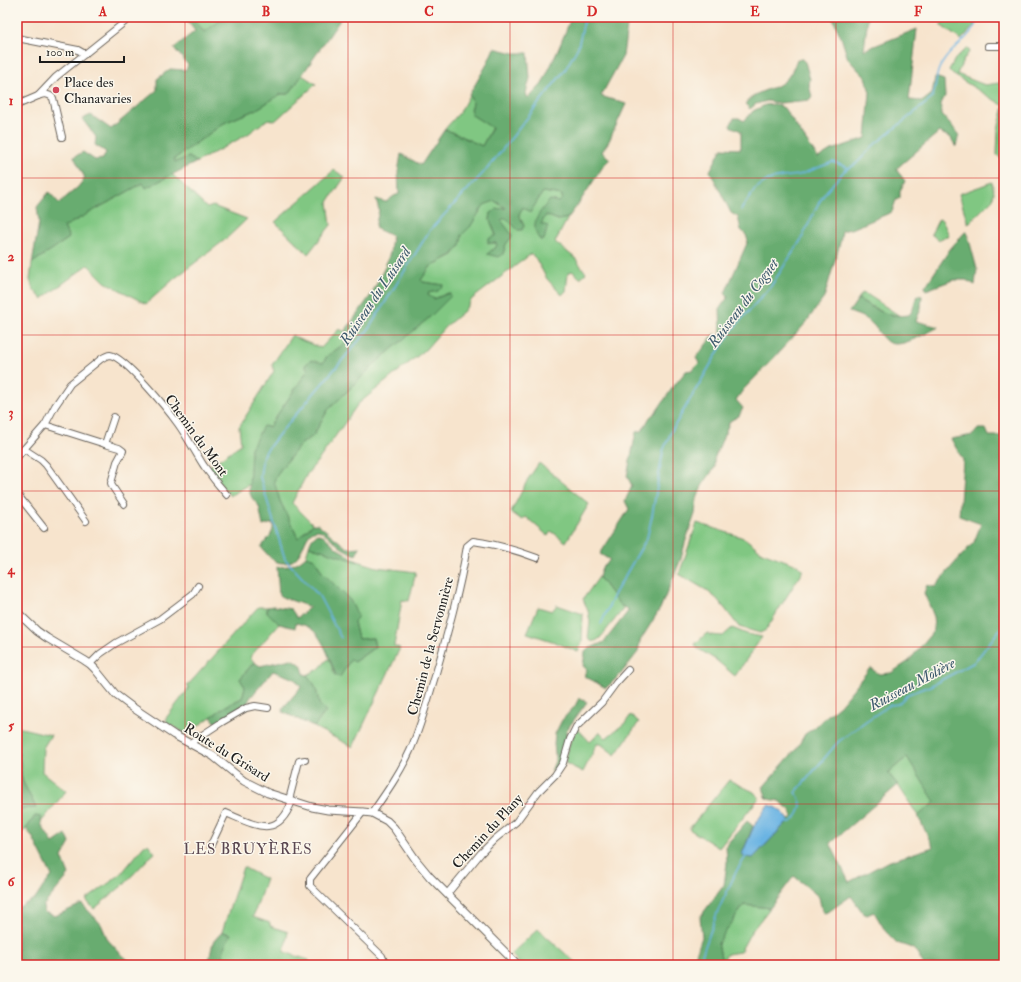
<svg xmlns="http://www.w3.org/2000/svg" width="1021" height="982" viewBox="0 0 1021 982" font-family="'IM FELL Double Pica',serif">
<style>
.green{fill:#80c782;stroke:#4e724f}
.forest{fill:#68ac70;stroke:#426446;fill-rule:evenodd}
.water{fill:#6bb4e3;stroke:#446880}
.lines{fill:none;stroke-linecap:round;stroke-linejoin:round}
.stream{stroke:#6bb4e3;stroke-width:1.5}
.minor-casing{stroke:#69625a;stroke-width:8}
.tertiary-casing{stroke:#69625a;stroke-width:9}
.minor{stroke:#fff;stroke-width:6}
.tertiary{stroke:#fff;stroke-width:7}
.grid{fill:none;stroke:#d62828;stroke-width:1;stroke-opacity:0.55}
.poi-dot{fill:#d1495b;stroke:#fbf7ec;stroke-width:1.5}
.labels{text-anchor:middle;stroke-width:3;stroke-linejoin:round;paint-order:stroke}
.poi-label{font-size:14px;fill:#1c1c1c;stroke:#fbf7ec;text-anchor:start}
.street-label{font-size:14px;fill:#1c1c1c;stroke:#fbf7ec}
.water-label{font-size:15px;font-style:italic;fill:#3c596c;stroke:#fbf7ec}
.neighbourhood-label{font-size:15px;letter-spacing:1px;fill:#5a4751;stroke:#fbf7ec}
.neatline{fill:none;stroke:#d62828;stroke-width:1.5}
.grid-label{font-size:13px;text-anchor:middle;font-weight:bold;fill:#d62828}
</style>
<rect width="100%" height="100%" fill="#fbf7ec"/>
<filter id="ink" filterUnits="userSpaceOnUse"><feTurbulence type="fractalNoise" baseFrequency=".025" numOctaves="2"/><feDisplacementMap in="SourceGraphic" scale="8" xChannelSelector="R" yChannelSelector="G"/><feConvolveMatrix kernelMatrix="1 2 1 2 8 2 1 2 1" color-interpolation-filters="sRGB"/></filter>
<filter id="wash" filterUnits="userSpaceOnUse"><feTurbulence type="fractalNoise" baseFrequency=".012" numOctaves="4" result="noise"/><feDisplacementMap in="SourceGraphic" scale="16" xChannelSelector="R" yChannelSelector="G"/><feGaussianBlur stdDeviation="0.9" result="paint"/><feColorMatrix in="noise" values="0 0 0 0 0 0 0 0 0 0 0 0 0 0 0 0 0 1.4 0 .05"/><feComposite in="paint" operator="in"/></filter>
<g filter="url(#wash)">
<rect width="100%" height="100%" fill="#f7e4cd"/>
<g class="green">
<path d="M192 17H225L204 32Z"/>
<path d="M948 17H973L975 18 974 26 961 40 940 25Z"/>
<path d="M966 48 970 51 964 59 957 74 985 85 999 83 1004 85V106L952 74 949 70 955 59Z"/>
<path d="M302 75 316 84 275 121 268 119 248 134 197 162 189 157 175 163 174 159 224 123 257 109 281 94H289Z"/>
<path d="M469 95 473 103 471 110 472 115 492 127 482 146 445 129 460 112Z"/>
<path d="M1004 106V138L1002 160 997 155 998 129Z"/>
<path d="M334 170 345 177 328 202 331 225 308 254 275 222Z"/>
<path d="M172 174 207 208 213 206 247 219 226 239 174 279 146 304 105 282 88 265 42 299 33 289 30 280 32 263 69 238 64 227 143 183 146 187Z"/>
<path d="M992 182 994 192 993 199 968 224 959 194Z"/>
<path d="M543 192 562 195V199L559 202 550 200 541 224 546 215 558 220 568 218 555 242 575 258 586 273 580 278 572 271 568 273 566 291 562 295 547 279 536 259 531 254 472 299 464 311 445 327 425 350 358 404 320 458 307 474 292 503 313 524 298 538 280 501 273 481 280 470 300 445 313 436 328 410 379 360 429 317 451 296 448 293 434 299 428 295V293L438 291 444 285 423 282 421 280 431 266 453 255 460 246 462 235 470 227 484 204 495 201 506 209 491 213 490 220 496 236 488 243H496L497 246 503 254 506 244 511 238 501 220 506 217 518 230 524 226 519 214 523 207 530 212Z"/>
<path d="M939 219 942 220 949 235 938 240 931 234Z"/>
<path d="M862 293 868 295 900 316 884 313 858 299Z"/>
<path d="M339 329 353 335 340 347 327 356 323 363 305 365 308 370 269 427 251 448 250 484 230 496 207 468 241 444 239 427 274 371 272 365 292 335 298 339 321 348Z"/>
<path d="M539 463 589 504 566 542 551 531 548 536 526 517 522 520 511 512 528 479Z"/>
<path d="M697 523 741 537 747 540 762 552 797 565 802 569V572L766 630 760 633 739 627 726 610 717 599 706 590 679 574Z"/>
<path d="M309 546 377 567 416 572 409 601 402 600 394 646 400 648 353 747 314 727 326 711 319 704 317 693 314 684 307 675 319 669 329 658 335 676 351 659 354 662 375 647 373 638 358 639 354 622 350 600 322 572 315 559 306 556Z"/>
<path d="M599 577 620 605 624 608 600 638C596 641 592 644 588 638L590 622 588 611 583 599Z"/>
<path d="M557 605 583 614 582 642 578 652 555 642 527 633 538 607 552 611Z"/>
<path d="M258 607H267V612L279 624 250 657 254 662 240 679 245 687 242 698 226 706 187 734 167 723 166 718 189 688 187 686Z"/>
<path d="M732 628 747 634 762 637 735 676 716 660 697 648 695 644 707 633 710 635 723 636Z"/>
<path d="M631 715 639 722 615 755 601 744H597L583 772 565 763 570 742 577 728 590 742 600 732 606 738 625 723Z"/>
<path d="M17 727 51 735 43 748 42 772 66 791 42 821 41 817 35 816 26 829 17 837V808L18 809 36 808 22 780 19 754 17 753Z"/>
<path d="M907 757 936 802 918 816 898 785 888 773Z"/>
<path d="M729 780 754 792 759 798 719 848 689 829Z"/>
<path d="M148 844 155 853 148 859 122 886 94 909 86 900 121 874 144 846Z"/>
<path d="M243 867 266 879 253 917 270 923V926L288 932 284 952 309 960 308 965H221L224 948 230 934 222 932Z"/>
<path d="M744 905 770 908 751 932 740 952 727 954 722 962 718 943Z"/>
<path d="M538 929 578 965H521L511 954Z"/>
</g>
<g class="forest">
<path d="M192 17 204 32 225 17H336L340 20 289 94H281L257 109 224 123 174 159 175 162 189 157 197 162 146 188 143 183 64 227 69 238 32 263 39 222 37 207 49 192 59 203 78 187 85 178 74 157 83 152 95 160 103 159 106 152 95 145 96 137 82 119 91 115 111 129 157 90V79L170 69 186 70 188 65 174 48 195 31 188 22Z"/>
<path d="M571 17H627L628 19 623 56 601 96 626 104 609 141 602 152 610 159 604 165 579 203 568 218 558 220 546 215 541 224 548 226 544 240H540C528 224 539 213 550 200L559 202 562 199V195L543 192 530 213 523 207 519 214 524 226 522 230H518L506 218 501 220 512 235 511 238 506 244 503 254 498 257 487 254 497 246 496 243H488V239L496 235 490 220 491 213 497 209 506 208 495 201 484 205 470 227 462 235 460 246 452 255 431 266 421 280 423 282 444 285 438 291 428 293V295L434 299 449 293 451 296 430 317 379 360 328 410 313 436 300 445 280 470 274 481 280 501 298 538 313 524H318L347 548 360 547 356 555C351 553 347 551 342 548 335 544 326 531 318 530 301 530 307 561 285 563 273 564 268 555 261 547 267 540 275 532 273 523L263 526 259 506 252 498 249 491 251 448 263 426 269 427 308 370 305 365 311 360 323 363 327 356 340 347 353 335 345 331 371 295 384 269 390 253 392 236 375 228 379 210 376 199 386 202 394 196 399 194 398 172 401 154 421 165 445 129 482 146 492 128 472 115 471 110 473 103 469 95 487 64 494 48 514 53H528L530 78 526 93 528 99 542 84 558 50 571 18Z"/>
<path d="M832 17H868L864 50 917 29 909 100 923 101 932 94 935 77 944 80 945 96 941 104 942 115 959 134 956 147 951 138 939 132 896 169 905 181 900 191V198L896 200 892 212 854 228 842 231 840 243 824 298 804 325 771 361 743 390 736 400 743 408 739 416 730 421 714 459 715 467 702 486 697 499 695 514 685 543 681 559 660 609 640 641 638 652 620 675 606 688 584 676 587 670 583 666 585 652 588 649 604 642 629 610 620 605 599 577 602 567 610 560 600 554 629 509 625 501 632 486 627 476 636 432 642 431 650 417 656 412 673 387 686 371 692 370 699 363 696 358 714 334 721 337 720 308 728 297 725 293 748 241 746 235 741 230 738 217 731 213 710 171 722 148 741 149V131L730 126 734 118H739L744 121 753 111 765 105 775 104 784 108 818 158 829 151 866 138 870 92 865 77 848 59 841 37Z"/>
<path d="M797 59H802L805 62 810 79 809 85 812 97 810 100 780 103 767 101 756 104 750 109 745 104C754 92 766 91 779 85 789 79 793 70 797 59Z"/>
<path d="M965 232H967L977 269 975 285 966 280H953L926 290 925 287 950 249Z"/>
<path d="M917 295 922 296 921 308 916 321 939 327C928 332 907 345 895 344 882 344 880 330 871 323 865 317 857 315 849 312L858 299C877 310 887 318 909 315L912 311Z"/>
<path d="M978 429H986L989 436H1004V965H924L917 953 912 948 897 943 886 932 874 912 867 915 863 913 851 896 831 910 825 913 822 911 819 897 794 876 770 908 744 905 718 943 722 962 720 965H692L702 937 700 917 724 885 727 863 726 845 747 821 753 826 742 854 753 858 792 817 790 810 779 801 768 799 766 797 763 787 765 785 797 748 805 734 814 728 829 714 840 705 870 668 879 674 891 673 909 661 934 630 933 614 924 593 927 585 935 587 953 565 974 542 981 524 959 516 963 460 951 439 973 435ZM907 757 935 802 918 816 933 847 887 862 849 882 830 843 898 785 888 773Z"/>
<path d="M318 534 323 535 338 549 357 560 358 562 309 546C311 540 312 536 318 534Z"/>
<path d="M306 556 315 559 322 572 350 600 358 616 354 622 358 639 373 638 375 647 354 662 351 659 340 677 336 676C331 662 322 633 308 627 305 625 300 624 296 623L295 628 279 624 267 612V607L273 606 291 609 297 618 310 607 279 596 277 567C288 567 298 564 306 556Z"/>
<path d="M291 659C300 663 302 664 304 674L307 675 314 684 317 693 319 704 326 711 314 727 283 712V708L301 687 295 679 273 671 250 698 247 704 243 706 216 723 211 717 226 706 242 698 245 687 240 679 254 662 260 666Z"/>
<path d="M579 698 587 702 566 731C569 743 561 761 553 771H551L555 761V753L554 744 555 734 562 720 575 706Z"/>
<path d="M17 753 19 754 22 780 36 808 18 809 17 808Z"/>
<path d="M35 816 41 817 42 826 53 843 66 834 70 843 62 857 69 875 43 906 44 912 55 916 82 904 101 924 108 940 120 953 134 965H17V908L36 898 43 887 52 876 32 836 26 829Z"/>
<path d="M222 932 231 934 224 948 221 965H208L213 942Z"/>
</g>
<path class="water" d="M768 805C779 807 782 811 789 820L753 858 744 857 742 854 754 826Z"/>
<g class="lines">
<g class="stream">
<path d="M741 210 755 189 768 180 782 177 799 175 833 162 849 168"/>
<path d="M601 624 615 593 647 538 652 516 663 451 672 430 718 352 733 329 771 286 801 240 818 204 825 193 844 171 856 164 874 145 930 100C939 89 933 77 941 65 944 60 948 55 952 51 962 41 976 31 978 17"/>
<path d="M341 638 319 596 285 559 260 477 263 455 280 433 368 330 430 230 487 169 565 70 578 47 585 17"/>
<path d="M787 822H791C794 820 796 818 798 814 803 804 801 802 796 792L838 742 866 721 890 705 898 704 908 694 930 686 973 663 980 655 1004 624"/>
<path d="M705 965 704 962 702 955 717 913 737 870 747 855"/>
</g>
</g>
</g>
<g filter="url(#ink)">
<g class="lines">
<defs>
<g id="minor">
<path d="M17 38 78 50 85 54"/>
<path d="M988 46H1004"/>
<path d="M38 96C44 94 48 93 53 98L62 137"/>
<path d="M17 105 38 96 56 77 131 17"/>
<path d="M45 425 105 444 119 448 123 451 117 462 111 483 112 486 124 504"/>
<path d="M105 444 114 417"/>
<path d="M24 449 41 460 46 465 86 521"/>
<path d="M17 457 45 425 55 406 70 384 101 359C104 357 107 355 110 355 125 357 168 410 178 424 188 438 195 452 204 466 211 476 219 486 227 495"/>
<path d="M17 494 44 528"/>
<path d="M90 664 100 654 116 643 160 619 193 594 198 586"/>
<path d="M190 743 222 722 246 708 255 706 268 708"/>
<path d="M289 800 299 761 305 760"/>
<path d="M363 812 310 879V886L382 956 384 961V965"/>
<path d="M372 813C386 793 400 773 410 751 421 726 428 699 436 673 448 631 460 589 467 546L473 541C495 544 516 550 537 558"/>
<path d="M210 847 226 813C255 825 278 840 292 801"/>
<path d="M447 894 481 853 495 839 516 822 538 792 555 775 563 763 570 739 576 727 602 702 616 683 628 670"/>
</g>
<path id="tertiary" d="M17 612 37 631 47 638 84 660 90 664 95 669 116 695 132 707 174 735 213 756 244 781 268 793 312 807 328 810 363 812 372 813 387 821 394 828 416 860 430 877 518 965"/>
</defs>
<use href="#minor" class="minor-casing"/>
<use href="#tertiary" class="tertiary-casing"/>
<use href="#minor" class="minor"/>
<use href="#tertiary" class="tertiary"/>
</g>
</g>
<path class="grid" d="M185 17V965M348 17V965M510 17V965M673 17V965M836 17V965M17 178H1004M17 335H1004M17 491H1004M17 647H1004M17 804H1004"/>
<circle class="poi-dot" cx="56" cy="90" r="4"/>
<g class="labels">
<g class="poi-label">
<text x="64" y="87">Place des<tspan x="64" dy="16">Chanavaries</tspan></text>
</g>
<g class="street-label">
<text transform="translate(197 435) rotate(54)" y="5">Chemin du Mont</text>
<text transform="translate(430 646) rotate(-75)" y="5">Chemin de la Servonnière</text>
<text transform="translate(227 752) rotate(32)" y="5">Route du Grisard</text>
<text transform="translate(487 831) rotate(-47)" y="5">Chemin du Plany</text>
</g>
<g class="water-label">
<text transform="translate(375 296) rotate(-56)" y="5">Ruisseau du Luisard</text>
<text transform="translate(743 303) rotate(-53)" y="5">Ruisseau du Cognet</text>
<text transform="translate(912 684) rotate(-28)" y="5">Ruisseau Molière</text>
</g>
<g class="neighbourhood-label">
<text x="248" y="854">LES BRUYÈRES</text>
</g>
</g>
<rect width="1021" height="982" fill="none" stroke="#fbf7ec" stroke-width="44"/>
<path d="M40 56v6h84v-6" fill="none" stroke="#1c1c1c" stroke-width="2"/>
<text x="46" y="56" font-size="12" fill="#1c1c1c" stroke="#fbf7ec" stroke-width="3" paint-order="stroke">100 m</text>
<rect x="22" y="22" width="977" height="938" class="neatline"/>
<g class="grid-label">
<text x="103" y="16">A</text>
<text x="266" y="16">B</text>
<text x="429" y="16">C</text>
<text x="592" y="16">D</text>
<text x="755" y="16">E</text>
<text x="918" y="16">F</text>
<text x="11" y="105">1</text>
<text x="11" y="261">2</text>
<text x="11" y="417">3</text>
<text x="11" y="574">4</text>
<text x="11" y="730">5</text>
<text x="11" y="886">6</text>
</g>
</svg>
